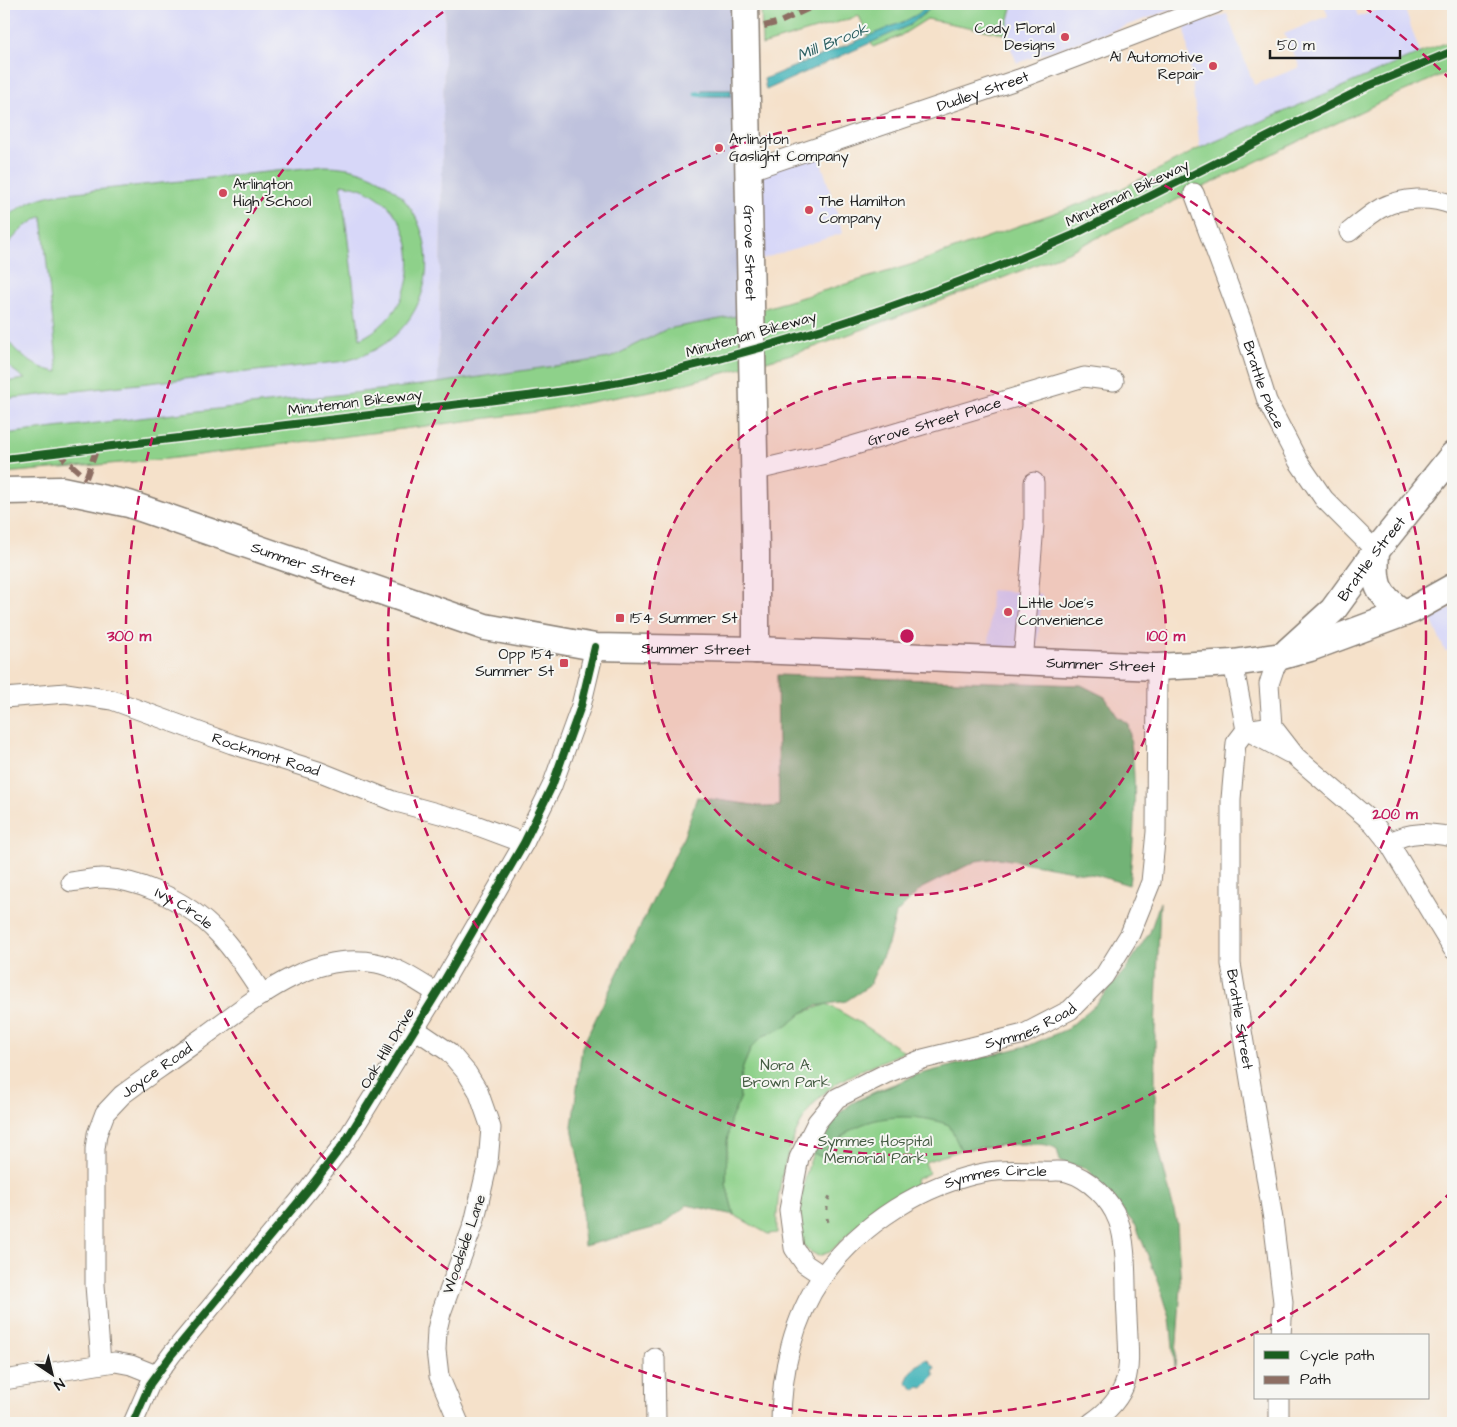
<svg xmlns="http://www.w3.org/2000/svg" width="1457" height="1427" viewBox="0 0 1457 1427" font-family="'Architects Daughter',sans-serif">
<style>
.built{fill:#d7d7f8}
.industrial{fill:#bfc2dd}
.green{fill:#8ed18a;stroke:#557653;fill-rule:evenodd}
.forest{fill:#72b376;stroke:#476849}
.water{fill:#41b2b8;stroke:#2e676a}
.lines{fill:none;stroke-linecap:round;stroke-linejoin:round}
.stream{stroke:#41b2b8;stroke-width:5}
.street-casing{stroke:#887e73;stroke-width:21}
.secondary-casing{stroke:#887e73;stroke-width:29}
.path{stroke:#887e73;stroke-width:3;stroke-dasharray:4 4;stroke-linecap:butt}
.street{stroke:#fff;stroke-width:19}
.secondary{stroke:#fff;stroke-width:26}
.quiet{stroke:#8d6e63;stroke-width:6;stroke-dasharray:12 6;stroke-linecap:butt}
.cycleway-casing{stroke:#f6f6f2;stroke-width:11}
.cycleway{stroke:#1b5e20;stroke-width:8}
.ring{fill:none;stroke:#c2185b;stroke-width:2.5;stroke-dasharray:9 6}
.poi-dot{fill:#d1495b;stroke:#f6f6f2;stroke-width:2}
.labels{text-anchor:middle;stroke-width:4;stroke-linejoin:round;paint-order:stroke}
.poi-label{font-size:15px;fill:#1c1c1c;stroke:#f6f6f2;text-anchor:start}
.street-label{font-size:15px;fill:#1c1c1c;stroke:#f6f6f2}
.park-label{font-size:15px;fill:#445b42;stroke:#f6f6f2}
.water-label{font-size:16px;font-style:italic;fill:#2d6062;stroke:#f6f6f2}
.centre{fill:#c2185b;stroke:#f6f6f2;stroke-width:2.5}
.ring-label{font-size:15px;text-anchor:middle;font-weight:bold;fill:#c2185b;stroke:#f6f6f2;stroke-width:4;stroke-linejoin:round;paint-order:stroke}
</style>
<rect width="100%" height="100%" fill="#f6f6f2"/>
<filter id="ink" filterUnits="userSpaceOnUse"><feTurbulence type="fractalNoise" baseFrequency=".02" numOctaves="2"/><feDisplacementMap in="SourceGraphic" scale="10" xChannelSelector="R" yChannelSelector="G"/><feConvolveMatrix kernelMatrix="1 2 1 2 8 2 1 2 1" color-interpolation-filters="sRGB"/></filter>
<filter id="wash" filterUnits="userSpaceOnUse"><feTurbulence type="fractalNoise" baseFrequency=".0096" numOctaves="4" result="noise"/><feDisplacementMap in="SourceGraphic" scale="20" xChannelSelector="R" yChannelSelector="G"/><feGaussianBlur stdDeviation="1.12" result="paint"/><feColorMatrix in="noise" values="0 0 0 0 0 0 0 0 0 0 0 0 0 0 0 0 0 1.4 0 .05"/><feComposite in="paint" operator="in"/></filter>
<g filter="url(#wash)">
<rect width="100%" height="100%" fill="#f5e1ca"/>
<g class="built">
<path d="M4 4H445L438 383 4 434Z"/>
<path d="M1014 4H1189L1017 63 1005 34Z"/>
<path d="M1324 4H1354L1358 17 1395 4H1403L1420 53 1200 148 1185 27 1227 14 1254 85 1300 67 1284 34 1328 16Z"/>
<path d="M818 152 843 233 762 259 760 174Z"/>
<path d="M991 590 1042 594 1037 649 989 647Z"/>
<path d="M1453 606V650L1445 651 1431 619Z"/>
</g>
<path class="industrial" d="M445 4H736L742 315 667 329 610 358 438 383Z"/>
<g class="green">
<path d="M761 4H1013L1005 34 927 19 900 36 873 47 859 16 762 45Z"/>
<path d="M1453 40V70L1393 96 1068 252 1000 279 809 349 731 371 672 387 536 412 167 459 4 473V434L438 383 610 358 667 329 742 315 910 265 1121 189 1200 148 1420 53Z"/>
<path d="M324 166C448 165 465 331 346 361L4 399V382L25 379 4 363V335C16 354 36 369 58 372L42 216 24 227 4 248V220C19 206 36 198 57 194ZM341 184C422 192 435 304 360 339Z"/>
<path d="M827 1004 867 1027 904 1052C877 1064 841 1075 820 1097 788 1129 775 1190 777 1233L768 1234 734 1215 726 1184 727 1142 730 1121 740 1099 739 1083 743 1067 751 1048 763 1036 787 1026 802 1013Z"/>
<path d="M917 1075 962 1127 961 1150 925 1162 929 1173 915 1180 916 1185 869 1214 830 1252 818 1256C814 1253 808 1251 805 1248 789 1229 808 1157 820 1138 825 1130 832 1121 839 1114 859 1094 892 1086 917 1075Z"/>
</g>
<g class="forest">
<path d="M777 675 1081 685 1105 697 1117 716 1128 724C1138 777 1135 831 1129 885L1096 875 999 858 976 861 922 888 896 914 888 944 869 986 846 1001 816 1006 802 1013 787 1026 763 1036 751 1048 743 1067 739 1083 740 1099 730 1121 727 1142 726 1184 734 1215 687 1205 661 1226 584 1246 579 1163 572 1127 582 1047 684 836 697 797 767 807 779 806Z"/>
<path d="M1160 902 1155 1033V1133L1177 1223 1181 1287 1175 1368 1170 1318 1159 1283 1136 1226 1087 1169 1060 1161 1057 1149C1043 1138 981 1148 961 1150L949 1125C918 1113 871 1113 844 1135 836 1142 830 1150 824 1158L813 1153 819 1138 838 1115 852 1103 917 1075 1030 1045 1067 1029 1095 1005 1125 970 1150 932Z"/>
</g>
<g class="water">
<path d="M928 4H936L910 25 766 90 764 79 905 21 918 14Z"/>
<rect x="702" y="90" width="29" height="6"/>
<path d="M927 1359 935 1367 933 1372 935 1376 923 1388 919 1387 915 1390 906 1382C910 1371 917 1364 927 1359Z"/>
</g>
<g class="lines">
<path class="stream" d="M696 94 707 93"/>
</g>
</g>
<g filter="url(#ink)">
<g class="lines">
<defs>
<g id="street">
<path id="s1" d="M748 171 1019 79 1215 4"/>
<path id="s2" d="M1194 193 1241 319 1267 401 1298 461 1324 499 1376 551"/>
<path d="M1349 232C1359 224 1370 214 1381 208 1403 197 1431 196 1453 205"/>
<path id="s3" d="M753 471 825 454 1084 377 1114 381"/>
<path d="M1282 656 1274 669 1269 684 1272 726 1296 757 1373 823 1389 843 1453 949"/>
<path d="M1023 663 1034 525V482"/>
<path d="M1233 663 1246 730 1289 753"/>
<path id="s4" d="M4 698 66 693 112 700 232 744 318 771 393 801 462 820 524 843"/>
<path id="s5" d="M1272 726 1246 730 1236 743 1231 799V964L1273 1219 1283 1302 1281 1336"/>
<path d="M1389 843C1410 830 1429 833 1453 837"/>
<path id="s6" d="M71 882C81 881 92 878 102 878 121 879 140 884 158 892 210 914 234 949 263 995"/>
<path d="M415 1029 449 1052 467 1073 478 1091 491 1128 488 1163 474 1223 441 1313 437 1330 436 1350 439 1376 459 1423"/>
<path id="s7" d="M823 1276 805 1264 794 1248 789 1210 799 1158 817 1122 837 1098 885 1074 923 1059 1024 1034 1070 1010 1104 976 1130 934 1151 882 1156 832 1157 667"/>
<path d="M655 1358 656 1423"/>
<path id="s8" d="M101 1363 95 1285V1149L97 1134 105 1113 122 1095C146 1077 172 1060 196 1042 247 1006 308 949 376 963 398 967 418 982 437 993"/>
<path d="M4 1380 115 1362 131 1365 156 1375"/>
<path d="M133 1423 150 1384 172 1354 309 1189 345 1142 437 993 524 843 552 786 581 706 595 647"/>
<path id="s9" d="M781 1423C781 1373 793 1318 822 1277 860 1224 924 1183 988 1172 1005 1169 1024 1171 1041 1171 1049 1172 1059 1170 1067 1172 1089 1178 1110 1199 1118 1220 1128 1244 1125 1290 1127 1317 1129 1367 1136 1392 1091 1423"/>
<path d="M1279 1423V1398"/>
</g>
<g id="secondary">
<path id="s10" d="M745 4 756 553V650"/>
<path id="s11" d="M4 491 62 490 129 504 485 627 595 647 756 650 1157 667 1233 663 1282 656 1310 648 1412 610 1453 587"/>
<path d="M1376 551C1374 584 1376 594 1404 613"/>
<path id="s12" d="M1288 651 1333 610 1376 551 1453 455"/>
</g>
</defs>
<use href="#street" class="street-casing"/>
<use href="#secondary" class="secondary-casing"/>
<g class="path">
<path d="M828 1200 830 1196"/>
<path d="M827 1210V1207"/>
<path d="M827 1218 828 1222"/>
</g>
<use href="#street" class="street"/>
<use href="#secondary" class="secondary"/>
<g class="quiet">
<path d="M764 26 780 22 818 4"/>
<path d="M57 452 86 478"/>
<path d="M86 478 97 448"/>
</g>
<defs>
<g id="cycleway">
<path d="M4 459C137 443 270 427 403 411 488 400 575 393 659 374 800 341 938 294 1071 236L1366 87 1453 51"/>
<path d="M133 1423 150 1384 172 1354 309 1189 345 1142 437 993 524 843 552 786 581 706 595 647"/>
</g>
</defs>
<use href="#cycleway" class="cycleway-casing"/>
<use href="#cycleway" class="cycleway"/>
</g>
</g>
<circle cx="907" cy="636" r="259" fill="#c2185b" fill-opacity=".12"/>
<g class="ring">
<circle cx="907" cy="636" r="259"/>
<circle cx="907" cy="636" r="519"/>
<path d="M1452 1191A778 778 0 1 1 450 7M1364 7A778 778 0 0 1 1452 81"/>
</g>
<g class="poi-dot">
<circle cx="1065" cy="37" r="5"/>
<circle cx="1213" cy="66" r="5"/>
<circle cx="719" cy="148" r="5"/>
<circle cx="223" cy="193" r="5"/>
<circle cx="809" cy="210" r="5"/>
<circle cx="1008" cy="612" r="5"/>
<rect x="615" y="613" width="10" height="10" rx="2.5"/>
<rect x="559" y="658" width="10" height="10" rx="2.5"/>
</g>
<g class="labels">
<g class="poi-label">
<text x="1055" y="33" text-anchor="end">Cody Floral<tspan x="1055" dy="17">Designs</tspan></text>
<text x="1203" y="62" text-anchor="end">A1 Automotive<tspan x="1203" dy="17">Repair</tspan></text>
<text x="729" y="144">Arlington<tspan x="729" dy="17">Gaslight Company</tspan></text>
<text x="233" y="189">Arlington<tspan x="233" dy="17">High School</tspan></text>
<text x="819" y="206">The Hamilton<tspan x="819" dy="17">Company</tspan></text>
<text x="1018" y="608">Little Joe's<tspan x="1018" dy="17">Convenience</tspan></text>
<text x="630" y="623">154 Summer St</text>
<text x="554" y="659" text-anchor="end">Opp 154<tspan x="554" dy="17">Summer St</tspan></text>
</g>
<g class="street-label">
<text dy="5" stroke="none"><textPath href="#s1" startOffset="248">Dudley Street</textPath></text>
<text transform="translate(1127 193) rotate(-26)" y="5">Minuteman Bikeway</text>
<text dy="5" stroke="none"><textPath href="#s10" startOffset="249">Grove Street</textPath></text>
<text transform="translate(751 334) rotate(-16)" y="5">Minuteman Bikeway</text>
<text dy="5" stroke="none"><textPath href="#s2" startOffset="204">Brattle Place</textPath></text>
<text transform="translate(355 402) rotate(-7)" y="5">Minuteman Bikeway</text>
<text dy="5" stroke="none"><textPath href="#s3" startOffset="188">Grove Street Place</textPath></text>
<text dy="5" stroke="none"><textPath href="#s12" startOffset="125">Brattle Street</textPath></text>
<text dy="5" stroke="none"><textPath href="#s11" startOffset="311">Summer Street</textPath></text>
<text dy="5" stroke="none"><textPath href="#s11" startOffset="716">Summer Street</textPath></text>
<text dy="5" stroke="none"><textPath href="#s11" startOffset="1121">Summer Street</textPath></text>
<text dy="5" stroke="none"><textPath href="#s4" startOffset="272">Rockmont Road</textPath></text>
<text dy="5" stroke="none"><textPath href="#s6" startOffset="120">Ivy Circle</textPath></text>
<text dy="5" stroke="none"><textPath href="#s5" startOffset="320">Brattle Street</textPath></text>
<text dy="5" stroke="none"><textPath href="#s7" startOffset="411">Symmes Road</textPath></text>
<text transform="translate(387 1048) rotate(-59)" y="5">Oak Hill Drive</text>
<text dy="5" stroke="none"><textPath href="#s8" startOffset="319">Joyce Road</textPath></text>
<text dy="5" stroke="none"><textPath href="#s9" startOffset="362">Symmes Circle</textPath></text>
<text transform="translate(464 1244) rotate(-71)" y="5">Woodside Lane</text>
</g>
<g class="park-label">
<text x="786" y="1070">Nora A.<tspan x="786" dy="17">Brown Park</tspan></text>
<text x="875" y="1146">Symmes Hospital<tspan x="875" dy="17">Memorial Park</tspan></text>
</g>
<g class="water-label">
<text transform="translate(832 41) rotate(-22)" y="6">Mill Brook</text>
</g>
</g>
<circle cx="907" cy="636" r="8" class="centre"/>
<g class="ring-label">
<text x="1166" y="641">100 m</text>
<text x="129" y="641">300 m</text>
<text x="1395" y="819">200 m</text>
</g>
<rect width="1457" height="1427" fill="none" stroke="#f6f6f2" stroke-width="20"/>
<rect x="1254" y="1334" width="175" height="65" fill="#f6f6f2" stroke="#9f9f9c"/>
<rect x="1264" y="1351" width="25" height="8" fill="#1b5e20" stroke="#9f9f9c"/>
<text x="1300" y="1360" font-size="15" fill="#1c1c1c">Cycle path</text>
<rect x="1264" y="1376" width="25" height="8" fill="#8d6e63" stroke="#9f9f9c"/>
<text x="1300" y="1384" font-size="15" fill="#1c1c1c">Path</text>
<g transform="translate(52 1374) rotate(145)" stroke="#f6f6f2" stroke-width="4" paint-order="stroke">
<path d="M0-4L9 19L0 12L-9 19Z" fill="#1c1c1c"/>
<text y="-8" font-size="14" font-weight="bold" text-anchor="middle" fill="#1c1c1c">N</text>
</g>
<path d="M1270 50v8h130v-8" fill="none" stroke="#1c1c1c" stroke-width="2.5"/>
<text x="1277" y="50" font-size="15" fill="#1c1c1c" stroke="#f6f6f2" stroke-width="4" paint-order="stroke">50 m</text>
</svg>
